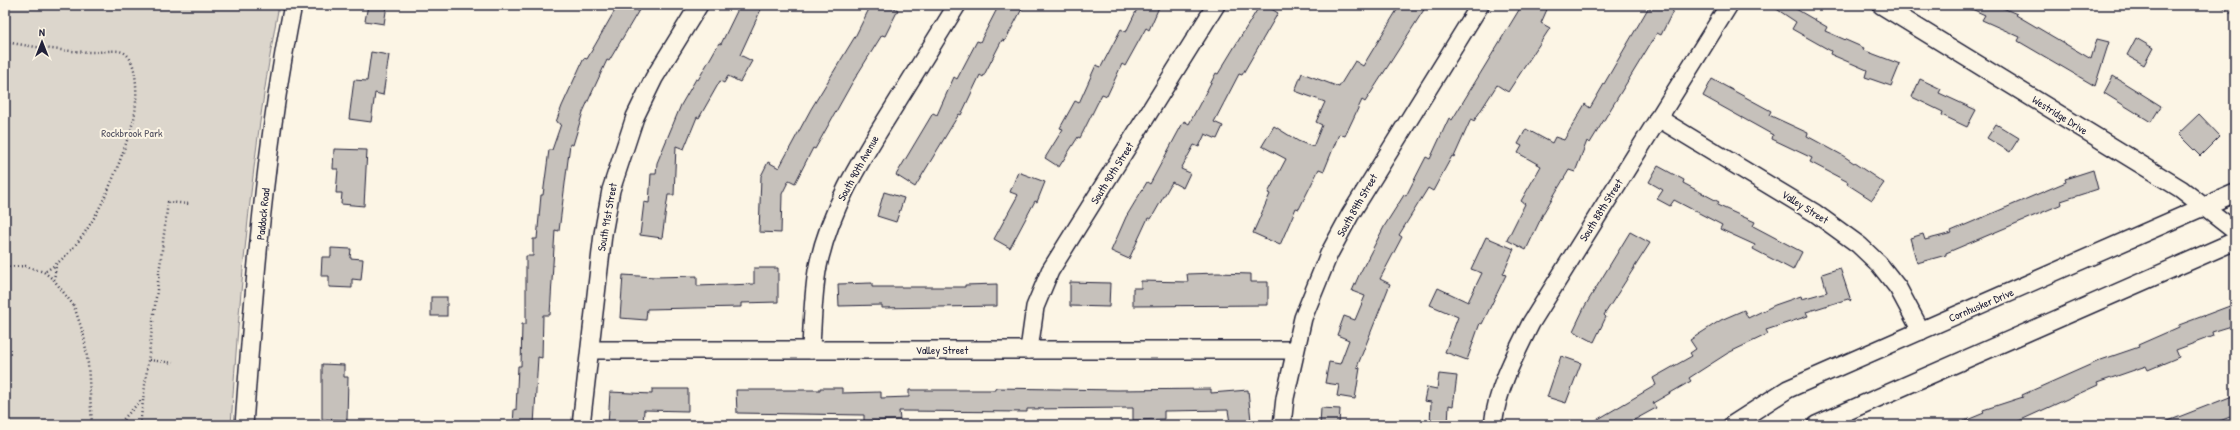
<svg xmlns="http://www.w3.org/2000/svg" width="2240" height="430" viewBox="0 0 2240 430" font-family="'Patrick Hand',sans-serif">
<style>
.green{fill:#dcd6cc;stroke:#7f7c84}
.building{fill:#c6c1bb;stroke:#22223b}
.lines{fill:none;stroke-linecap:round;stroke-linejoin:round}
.street-casing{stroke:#22223b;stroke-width:20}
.path{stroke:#22223b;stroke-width:2.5;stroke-dasharray:1 3;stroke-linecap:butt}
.street{stroke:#fcf5e5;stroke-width:17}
.labels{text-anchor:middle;stroke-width:4;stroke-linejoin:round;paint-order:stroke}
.street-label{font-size:11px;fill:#22223b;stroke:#fcf5e5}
.park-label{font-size:11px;fill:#504f5f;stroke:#fcf5e5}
</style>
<rect width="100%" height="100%" fill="#fcf5e5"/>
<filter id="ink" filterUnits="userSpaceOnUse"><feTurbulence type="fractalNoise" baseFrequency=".025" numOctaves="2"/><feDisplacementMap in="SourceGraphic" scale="8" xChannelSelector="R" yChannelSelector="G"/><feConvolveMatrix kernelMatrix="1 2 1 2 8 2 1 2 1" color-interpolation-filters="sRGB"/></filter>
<g filter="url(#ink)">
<path class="green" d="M5 5H279C253 143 240 285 231 425H5Z"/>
<g class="building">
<path d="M368 5H387L384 24 365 21Z"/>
<path d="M618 5H642L609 61 607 60 583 112 573 145 570 144 559 231 555 230 550 315H543L542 358 538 357 534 425H513L514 409 516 410 518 366H521L522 324H526V256H533V239H537L541 195H543L549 150H552L561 124 556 122 562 106 584 58 587 59Z"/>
<path d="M740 5H763L740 55 752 61 740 82 728 76 724 83 720 81 699 118 697 117 684 149 676 146 674 195H668L662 238 640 235 644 202 649 203 651 174H656L657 163 681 105 696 79 698 80 719 43 721 44Z"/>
<path d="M871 5H889L898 10 885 36 882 35 852 83 815 149 813 148 795 183 789 180 782 194 781 233 759 232 761 176 768 162 779 168 811 109 856 35Z"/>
<path d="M999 5H1024L1005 41 1002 40 983 77 980 75 961 115 959 114 915 187 896 175 933 113 937 115 954 77 957 79 977 41 980 42Z"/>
<path d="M1139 5H1160L1149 30 1146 28 1125 66 1122 64 1107 96 1102 94 1080 138 1078 137 1059 167 1045 158 1063 129 1060 128 1075 101 1079 103 1096 65 1101 67 1121 29 1126 32Z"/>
<path d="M1260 5H1265L1278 13 1242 75 1239 74 1214 122 1223 126 1217 139 1205 134 1199 147 1194 145 1181 169 1190 173 1183 188 1172 182 1151 219 1148 218 1129 259 1111 251 1126 217 1147 182 1150 184 1184 121 1189 124 1216 73 1218 74Z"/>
<path d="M1400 5H1427L1365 102 1362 100 1345 136 1339 134 1324 171 1319 169 1299 209 1296 208 1280 245 1253 233 1270 194 1268 193 1286 159 1262 146 1274 126 1298 141 1313 147 1322 125 1316 122 1325 102 1295 91 1302 73 1339 87 1355 61 1363 66Z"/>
<path d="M1522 5H1549L1541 23 1550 28 1508 92 1497 85 1474 121 1471 119 1454 157 1452 156 1433 191 1428 188 1399 235 1402 237 1380 279 1390 284 1357 367 1360 368 1355 399 1337 396 1339 385 1325 383 1329 362 1340 364 1349 340 1337 335 1344 316 1355 320 1365 296 1352 291 1359 275 1385 225 1404 195 1406 196 1426 157 1430 159 1449 118 1452 120Z"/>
<path d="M1650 5H1676L1661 35 1657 33 1590 143 1587 141 1575 172 1569 170 1544 212 1526 250 1507 240 1525 204 1521 201 1541 166 1518 153 1522 146 1518 144 1526 129 1552 143 1555 137 1564 140 1585 104 1590 108Z"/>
<path d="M1777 5H1789L1827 27 1825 31 1864 48 1863 50 1900 64 1891 86 1865 77 1867 70 1830 54 1831 51 1792 29 1796 22 1775 8Z"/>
<path d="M1963 5H1996L2017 14 2016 15 2091 59 2097 39 2109 42 2095 86 2018 41 2020 37 1982 20 1985 15Z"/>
<path d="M2136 38 2153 48 2144 65 2127 55Z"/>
<path d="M371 52 389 55 383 95 375 93 371 122 349 119 354 80 367 81Z"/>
<path d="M2113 76 2161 106 2151 122 2104 93Z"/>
<path d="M1712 79 1771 111 1769 115 1808 133 1807 136 1842 155 1884 183 1872 200 1847 184 1848 182 1810 162 1812 158 1772 139 1773 135 1703 96Z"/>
<path d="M1920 79 1941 89 1939 93 1976 110 1967 127 1942 115 1943 112 1912 97Z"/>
<path d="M2199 114 2220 136 2200 156 2178 134Z"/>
<path d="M1996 124 2019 138 2010 152 1987 138Z"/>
<path d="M334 149 367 150 364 206 341 204 342 193H336L338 169H333Z"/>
<path d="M1658 166 1684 180 1683 183 1719 202 1717 205 1755 222 1753 226 1802 252 1793 270 1753 249 1755 245 1720 229 1722 225 1674 200 1670 206 1657 199 1663 190 1649 182Z"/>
<path d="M2093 170 2098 189 2061 201 2062 204 1946 253V255L1917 263 1910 238 1923 234 1925 240 1952 233 1951 231 2066 182 2065 179Z"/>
<path d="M1018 172 1045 182 1037 202 1035 201 1010 248 994 239 1018 195 1010 192Z"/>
<path d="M884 192 904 198 896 222 877 216Z"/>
<path d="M1630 232 1650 243 1604 315 1606 317 1594 342 1573 331 1585 306Z"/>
<path d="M1486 237 1514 249 1503 274 1506 275 1482 324 1480 323 1467 360 1445 352 1458 317 1430 305 1438 288 1468 302 1482 273 1471 269Z"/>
<path d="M331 248 351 249 350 258 363 259 361 280 352 279V288L329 287V276H321L322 257H331Z"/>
<path d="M754 268H778V302L741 303V307L647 309 646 320 620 318 623 275 655 277 697 276V286L754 284Z"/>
<path d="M1840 268 1851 301 1848 299 1806 312 1808 316 1766 330 1768 334 1728 353 1689 378 1691 381 1653 403 1656 408 1625 425H1588L1656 385 1653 378 1692 356 1690 353 1696 349 1690 340 1721 320 1744 310 1748 318 1775 305 1801 296 1802 299 1827 292 1822 274Z"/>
<path d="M1218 273 1251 274V282H1268V305L1133 306V288H1141V281L1188 282 1187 274Z"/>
<path d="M1070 282 1110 283 1109 307 1070 306Z"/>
<path d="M872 283V287H965V285L997 284V306L882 308V305L839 306 838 284Z"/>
<rect x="431" y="297" width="16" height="19"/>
<path d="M2235 304V325L2212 332 2213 336 2176 350 2179 357 2148 370 2146 366 2097 383 2098 385 2010 425H1955L1984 413 1983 410 2023 397 2022 395 2101 360 2139 347 2138 345 2179 327V325Z"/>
<path d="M1561 356 1581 363 1566 403 1547 397Z"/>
<path d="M322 364 344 365V377H348L347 420 322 419Z"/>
<path d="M1439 374 1457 376 1453 406 1449 405 1448 425H1430L1431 402 1424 401 1427 387 1437 389Z"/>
<path d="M820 388H842V393L881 392V398L909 397V390H995V388L1117 390 1211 389V393L1248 390 1251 421 1230 423 1228 410 1164 411V419L1133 420V408L1027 409V412L899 411 900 420 864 421V415L737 413 736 390H820Z"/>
<path d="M652 389H688V411L644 410 643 425H608L610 392 652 394Z"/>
<path d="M2235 395V415L2210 425H2158Z"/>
<path d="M1321 408 1340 409 1339 425H1320Z"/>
</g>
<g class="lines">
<defs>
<g id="street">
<path d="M1881 5 2181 189 2235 231"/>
<path d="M1658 118 1815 213 1859 245 1879 264 1898 288 1921 331"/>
<path d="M590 350H1295"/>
<path d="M811 350C812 324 813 297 817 271 828 212 860 161 892 110 914 75 935 40 957 5"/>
<path d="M1029 350 1035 307 1050 271 1216 5"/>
<path d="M244 425C254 285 265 143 293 5"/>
<path d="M581 425 603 234 611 190 635 117 654 78 699 5"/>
<path d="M1282 425 1285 398 1303 318 1329 254 1350 215 1480 5"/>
<path d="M1493 425C1497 389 1515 355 1531 323L1729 5"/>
<path d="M1732 425 1788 389 2235 193"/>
<path d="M1816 425 2235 241"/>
</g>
</defs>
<use href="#street" class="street-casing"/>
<g class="path">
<path d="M2220 5 2235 15"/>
<path d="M5 42C35 47 66 52 96 52 105 52 118 48 126 54 139 65 137 104 134 119 118 169 93 245 44 272"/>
<path d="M5 267 25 266 44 272 54 280 74 306 84 336 88 364 92 425"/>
<path d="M54 280 56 266"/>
<path d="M149 360 173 363"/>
<path d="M118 425 142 399"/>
<path d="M140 425 168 202 190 204"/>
</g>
<use href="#street" class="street"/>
</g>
</g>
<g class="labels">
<g class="street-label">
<text transform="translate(2060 115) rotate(32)" y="4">Westridge Drive</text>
<text transform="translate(858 168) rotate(-61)" y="4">South 90th Avenue</text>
<text transform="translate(1112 173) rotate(-58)" y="4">South 90th Street</text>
<text transform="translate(1357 205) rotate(-60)" y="4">South 89th Street</text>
<text transform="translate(1805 207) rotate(32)" y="4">Valley Street</text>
<text transform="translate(1601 210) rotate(-58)" y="4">South 88th Street</text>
<text transform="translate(263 214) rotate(-84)" y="4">Paddock Road</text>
<text transform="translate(607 217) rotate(-80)" y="4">South 91st Street</text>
<text transform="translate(1981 305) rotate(-23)" y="4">Cornhusker Drive</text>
<text x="942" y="354">Valley Street</text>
</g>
<g class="park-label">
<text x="132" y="137">Rockbrook Park</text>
</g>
</g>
<rect width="2240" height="430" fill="none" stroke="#fcf5e5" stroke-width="20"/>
<rect x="10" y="10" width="2220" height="410" fill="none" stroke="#22223b" stroke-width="1.5" filter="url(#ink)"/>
<g transform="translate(42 42)" stroke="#fcf5e5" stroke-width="3" paint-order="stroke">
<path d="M0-3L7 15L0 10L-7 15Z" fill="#22223b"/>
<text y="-6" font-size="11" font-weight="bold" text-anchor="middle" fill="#22223b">N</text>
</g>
</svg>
